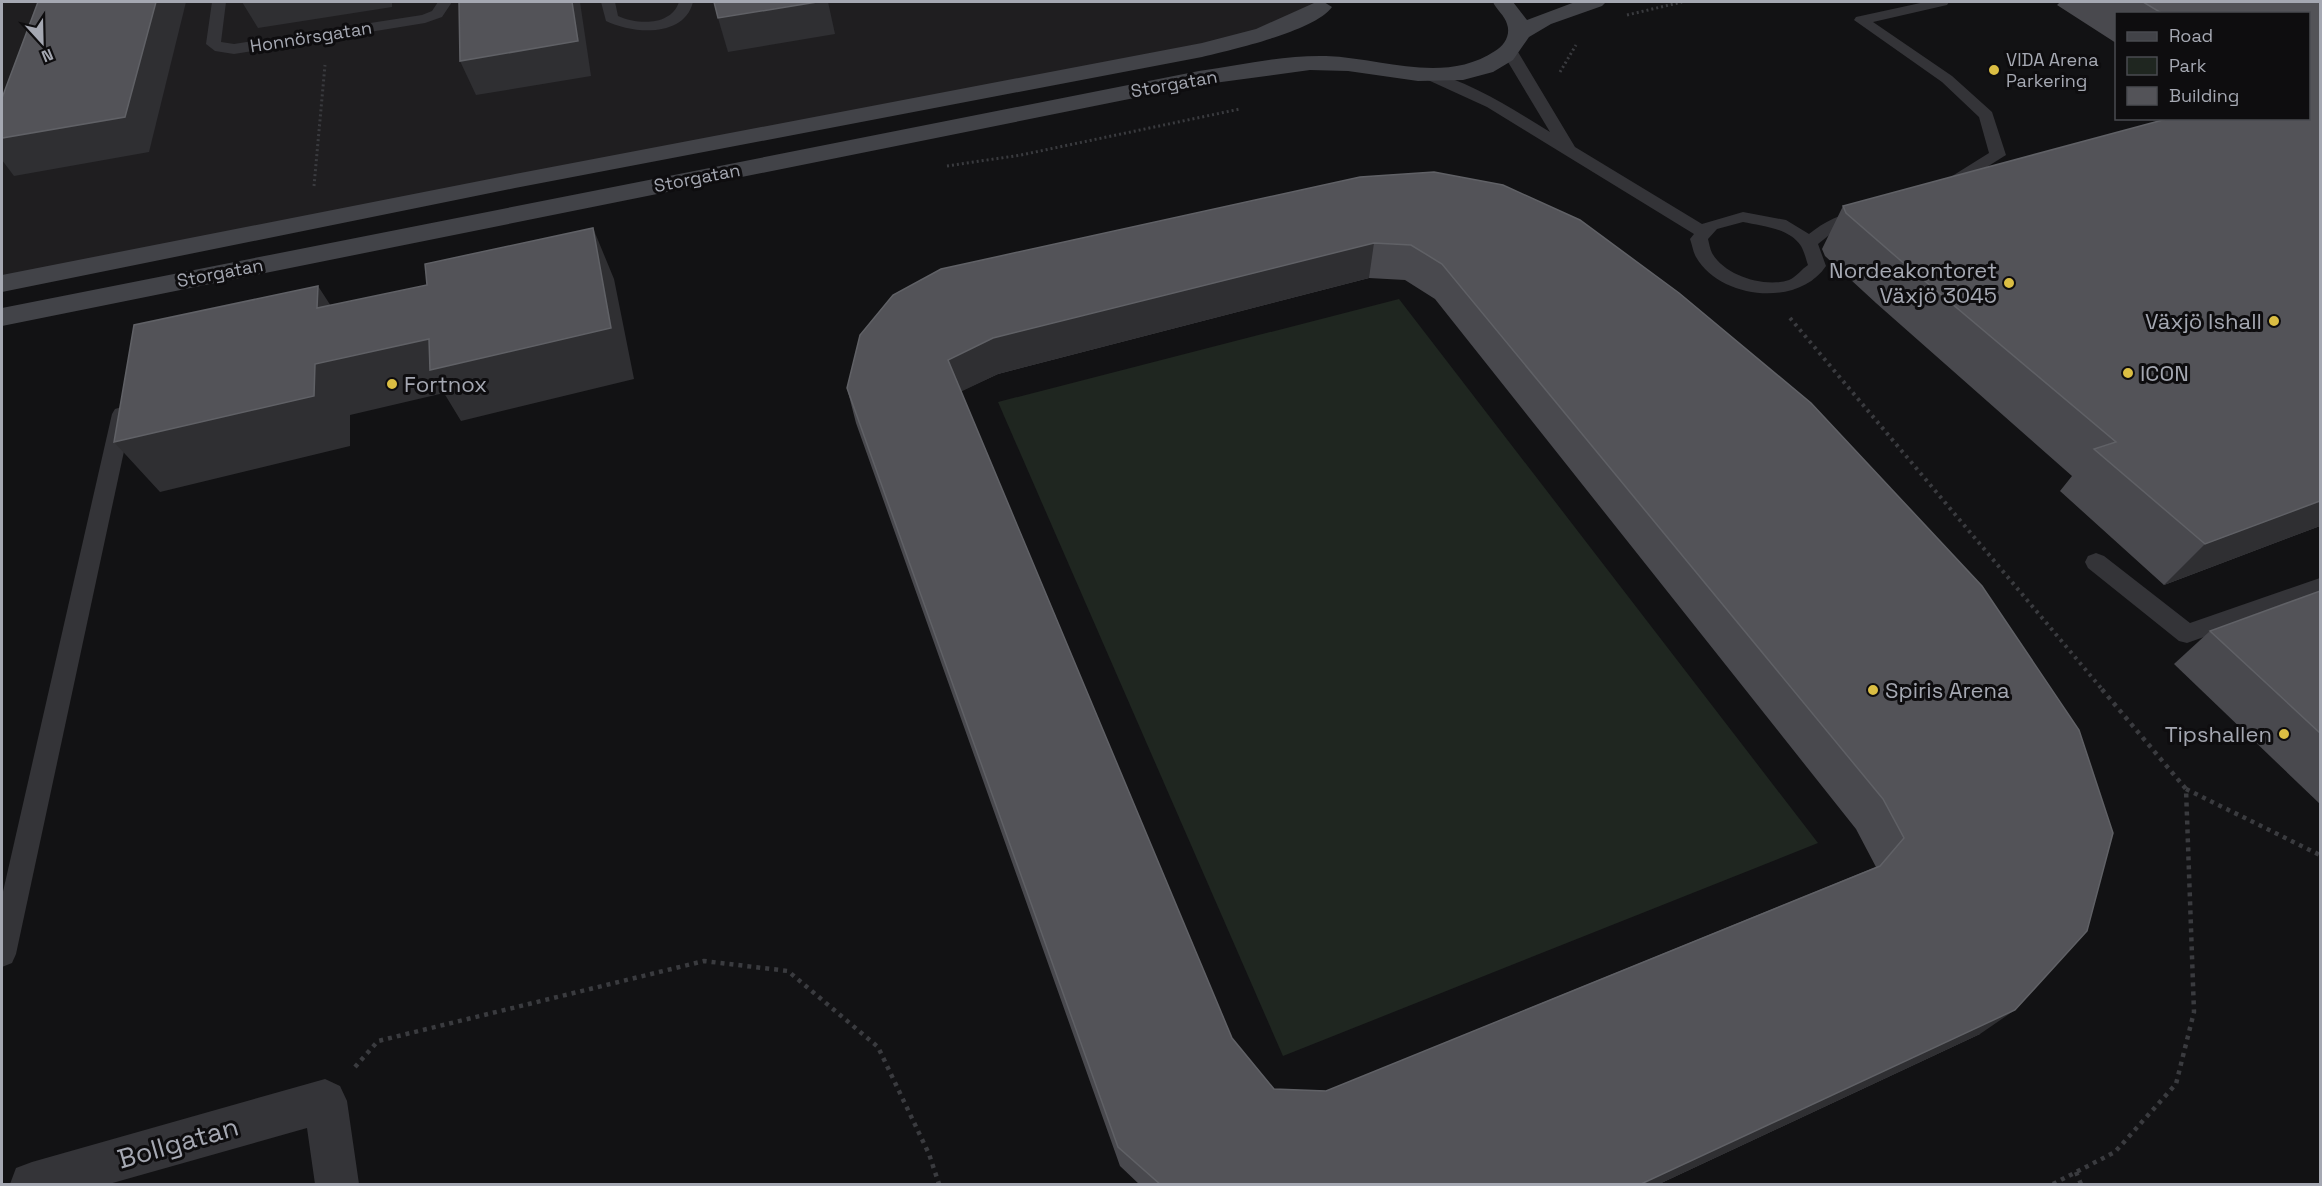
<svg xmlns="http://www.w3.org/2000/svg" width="2322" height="1186" viewBox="0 0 2322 1186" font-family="'Space Grotesk',sans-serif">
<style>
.built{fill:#1f1e20}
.green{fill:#1f2620}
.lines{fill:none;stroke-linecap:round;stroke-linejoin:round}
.path-far2{stroke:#3a3b3f;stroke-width:3;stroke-dasharray:2 3;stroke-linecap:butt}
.path-far1{stroke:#3a3b3f;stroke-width:4;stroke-dasharray:3 4.5;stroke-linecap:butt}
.path{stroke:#3a3b3f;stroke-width:4.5;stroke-dasharray:4 5;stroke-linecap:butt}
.lane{fill:#343438;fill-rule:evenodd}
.street{fill:#343438;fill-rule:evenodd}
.secondary{fill:#424348;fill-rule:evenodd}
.wall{fill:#49494e;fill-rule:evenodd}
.shaded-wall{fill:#2f2f32}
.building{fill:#535358;stroke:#606166;stroke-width:1.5;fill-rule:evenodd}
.poi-dot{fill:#dbbe43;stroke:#0e0d0f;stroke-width:2}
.labels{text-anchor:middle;stroke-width:6;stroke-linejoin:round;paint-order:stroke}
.far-street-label{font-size:18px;fill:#a5a8b2;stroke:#0e0d0f}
.far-poi-label{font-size:18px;fill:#a5a8b2;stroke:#0e0d0f;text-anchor:start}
.poi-label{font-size:22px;fill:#a5a8b2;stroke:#0e0d0f;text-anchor:end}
.near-street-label{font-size:27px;fill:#a5a8b2;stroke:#0e0d0f}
</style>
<rect width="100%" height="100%" fill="#121214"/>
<path class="built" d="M2 2H1325L1321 7 1284 27 2 284Z"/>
<path class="green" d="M1399 299 1818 843 1283 1056 998 402Z"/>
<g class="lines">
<g class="path-far2">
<path d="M1627 15 1682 2"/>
<path d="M1560 72 1576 45"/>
<path d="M947 166 1021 155 1240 109"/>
<path d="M314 186 325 65"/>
</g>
<path class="path-far1" d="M1790 318 2101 688"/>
<g class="path">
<path d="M2186 789 2320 855"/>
<path d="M355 1067 378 1041 704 961 788 971 878 1047 929 1154 939 1184"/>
<path d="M2076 1172 2081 1184"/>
<path d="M2053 1184 2115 1152 2176 1084 2194 1012 2186 789 2100 687"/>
</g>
<g class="lane">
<path d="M212 2H226L221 42 234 44 422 15 432 11 438 2H452L442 17 425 23 234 54 215 51 206 44Z"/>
<path d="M601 2H615L618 16C638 25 671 26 679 2H693C684 38 633 34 606 21Z"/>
<path d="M1925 2H1949L1947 5 1873 22 1952 76 1992 112 2006 155 1947 192 1941 191 1939 187 1941 183 1989 153 1979 117 1942 82 1854 20 1856 17Z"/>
<path d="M1510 47 1518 52 1575 147 1702 224 1743 212 1786 220 1809 234C1825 221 1841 214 1862 209L1871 214 1868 218 1838 228 1818 244 1826 266C1798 308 1720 299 1696 257 1693 252 1692 244 1690 239L1694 234 1487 107 1417 75 1425 70C1471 82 1511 108 1550 132L1502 52ZM1743 222C1762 226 1789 228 1801 246 1804 251 1806 259 1808 265 1802 269 1796 277 1789 280 1765 288 1725 276 1712 253 1710 249 1709 243 1708 239L1717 229Z"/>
<path d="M122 407 129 409 132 414 16 954 12 963 2 967V896L112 414 115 409Z"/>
<path d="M2096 553 2104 556 2190 623 2320 578V596L2187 643 2179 641 2088 568 2085 562 2088 556Z"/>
</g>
<path class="street" d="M325 1079 340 1086 347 1101 359 1184H315L307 1128 109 1184H10L16 1168 32 1162Z"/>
<g class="secondary">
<path d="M1324 2 1332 7C1315 31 1231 50 1202 57L515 188 2 292V275L515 174 1202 43 1256 29 1314 3Z"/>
<path d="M1493 2H1513L1527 20 1575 2H1606L1602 6 1551 24 1529 37 1513 60 1493 72 1463 80 1418 81 1348 71 1310 70 1199 85 2 326V308L1199 71C1241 65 1283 55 1326 56 1383 58 1443 85 1495 51 1504 46 1511 35 1507 24 1505 16 1496 9 1493 2Z"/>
</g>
</g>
<g class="wall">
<path d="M2060 2H2320V526L2164 585 2060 491 2072 476 1876 303 1825 256 1822 249 1843 206 2308 118V14H2116V43L2057 5Z"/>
<path d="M1360 177 1811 403 1980 1034 1657 1185H1140L1120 1166 856 423 847 388ZM1369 278 1405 280 1435 299 1856 829 1876 867 1326 1091 1274 1089 1232 1038 961 391 998 374Z"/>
<path d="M2320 591V804L2174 664 2210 631Z"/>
</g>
<g class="shaded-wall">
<path d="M156 2H186L149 152 14 176 2 160V138Z"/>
<path d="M242 2H392V7L258 28Z"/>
<path d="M572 2H580L591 76 476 95 460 61Z"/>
<path d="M817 2H828L835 34 728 52 718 18Z"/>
<path d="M593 228 614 279 634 379 461 421 444 393 350 415V446L160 492 114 442 317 308 318 286 351 337Z"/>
<path d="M1374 243 1369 278 998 374 954 395 948 360 993 338Z"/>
<path d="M2320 501V526L2164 585 2205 544Z"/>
<path d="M2015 1010 1980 1034 1657 1185H1639Z"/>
</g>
<g class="building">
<path d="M38 2H156L125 117 2 138V98Z"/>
<path d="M459 2H572L578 41 460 61Z"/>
<path d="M714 2H817L718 18Z"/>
<path d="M2143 2H2320V501L2205 544 2094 449 2116 442 1900 260 1846 213 1843 206 2170 118H2308V14H2163Z"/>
<path d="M1434 172 1503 185 1580 220 1679 293 1811 403 1982 586 2079 730 2113 833 2087 931 2015 1010 1639 1185H1161L1118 1147 847 388 860 335 893 295 941 269 1360 177ZM1374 243 1411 245 1442 264 1883 799 1904 838 1880 866 1326 1091 1274 1089 1232 1038 948 360 993 338Z"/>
<path d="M593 228 611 328 430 370 429 339 315 364 314 396 114 442 134 325 318 286 317 308 427 285 425 264Z"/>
<path d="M2320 591V733L2210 631Z"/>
</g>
<g class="poi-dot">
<circle cx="1994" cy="70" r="6"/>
<circle cx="2009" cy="283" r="6"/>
<circle cx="2274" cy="321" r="6"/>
<circle cx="2128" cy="373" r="6"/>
<circle cx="392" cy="384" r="6"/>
<circle cx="1873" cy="690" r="6"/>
<circle cx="2284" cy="734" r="6"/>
</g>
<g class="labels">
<g class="far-street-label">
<text transform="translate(311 37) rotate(-9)" y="6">Honnörsgatan</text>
<text transform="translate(1174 84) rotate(-10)" y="6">Storgatan</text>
<text transform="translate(697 178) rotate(-11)" y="6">Storgatan</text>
<text transform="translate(220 273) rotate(-11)" y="6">Storgatan</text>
</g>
<g class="far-poi-label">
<text x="2006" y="66">VIDA Arena<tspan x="2006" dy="21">Parkering</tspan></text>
</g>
<g class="poi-label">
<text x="1997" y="278">Nordeakontoret<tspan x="1997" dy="25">Växjö 3045</tspan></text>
<text x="2262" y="329">Växjö Ishall</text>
<text x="2140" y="381" text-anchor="start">ICON</text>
<text x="404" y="392" text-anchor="start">Fortnox</text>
<text x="1885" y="698" text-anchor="start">Spiris Arena</text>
<text x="2272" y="742">Tipshallen</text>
</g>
<g class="near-street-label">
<text transform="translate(178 1143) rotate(-16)" y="9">Bollgatan</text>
</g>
</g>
<rect width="2322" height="1186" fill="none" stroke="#a5a8b2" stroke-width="6"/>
<rect x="2115" y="12" width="195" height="108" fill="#0e0d0f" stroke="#4a4b50" stroke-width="1.5"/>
<rect x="2127" y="32" width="30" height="9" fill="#424348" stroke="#4a4b50" stroke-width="1.5"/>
<text x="2169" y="42" font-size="18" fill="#a5a8b2">Road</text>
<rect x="2127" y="57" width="30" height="18" fill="#1f2620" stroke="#4a4b50" stroke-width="1.5"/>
<text x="2169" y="72" font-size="18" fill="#a5a8b2">Park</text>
<rect x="2127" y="87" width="30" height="18" fill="#535358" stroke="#4a4b50" stroke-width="1.5"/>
<text x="2169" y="102" font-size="18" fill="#a5a8b2">Building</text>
<g transform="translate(42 42) rotate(158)" stroke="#0e0d0f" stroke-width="4.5" paint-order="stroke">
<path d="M0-4.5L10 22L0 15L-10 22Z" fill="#a5a8b2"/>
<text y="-9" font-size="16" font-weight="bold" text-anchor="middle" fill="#a5a8b2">N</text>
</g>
</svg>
